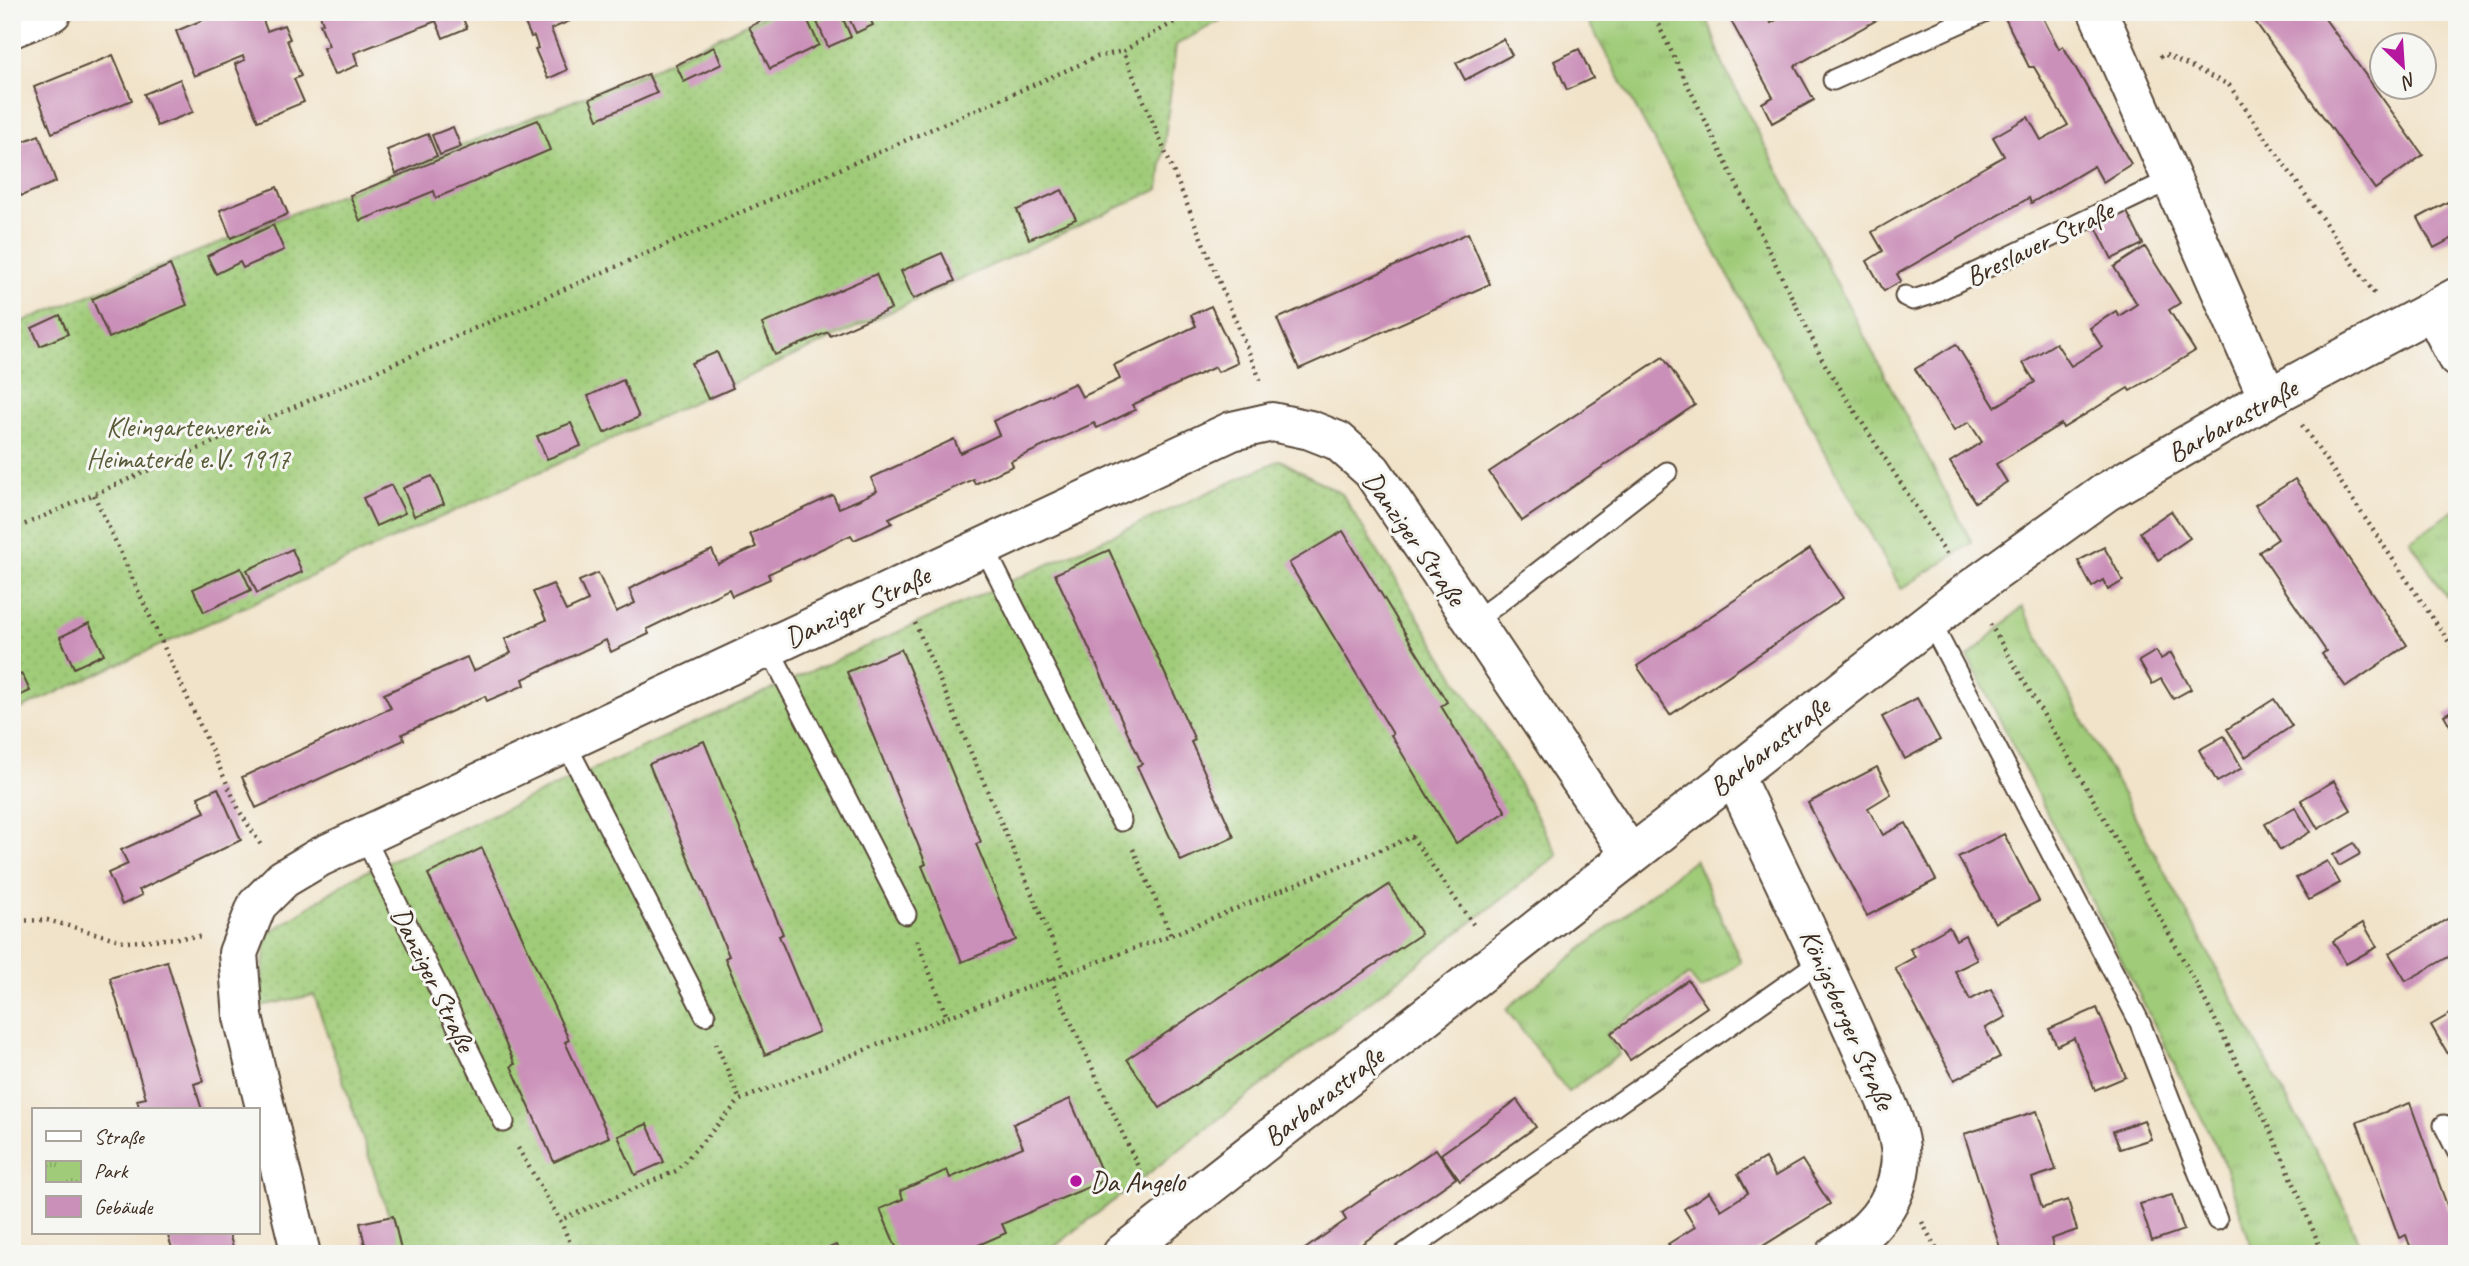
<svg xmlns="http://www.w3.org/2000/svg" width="2469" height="1266" viewBox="0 0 2469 1266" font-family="Caveat,sans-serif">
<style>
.grass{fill:url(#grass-dots);stroke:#6e7b4c;stroke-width:2}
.park{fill:url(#park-tufts);stroke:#6e7b4c;stroke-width:2}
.building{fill:#cb90b9}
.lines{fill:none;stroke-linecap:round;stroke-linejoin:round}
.lane-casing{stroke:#564638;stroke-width:23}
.street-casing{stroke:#564638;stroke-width:42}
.path{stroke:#564638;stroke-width:4.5;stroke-dasharray:2 5;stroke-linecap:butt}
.lane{stroke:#fff;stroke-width:19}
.street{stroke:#fff;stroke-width:38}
.poi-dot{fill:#b5179e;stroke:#f6f6f2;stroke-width:2.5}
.labels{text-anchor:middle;stroke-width:6;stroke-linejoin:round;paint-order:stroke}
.street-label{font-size:28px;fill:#3b2a1e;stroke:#f6f6f2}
.park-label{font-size:28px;fill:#595b39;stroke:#f6f6f2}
.poi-label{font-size:28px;fill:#3b2a1e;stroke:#f6f6f2;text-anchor:start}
</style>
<defs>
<pattern id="grass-dots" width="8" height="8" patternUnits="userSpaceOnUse" patternTransform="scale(1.75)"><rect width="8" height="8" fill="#a0cc79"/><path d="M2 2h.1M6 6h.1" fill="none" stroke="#8baf68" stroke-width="1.8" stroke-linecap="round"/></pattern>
<pattern id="park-tufts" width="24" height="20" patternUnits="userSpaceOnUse" patternTransform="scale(1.75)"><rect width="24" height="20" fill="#a0cc79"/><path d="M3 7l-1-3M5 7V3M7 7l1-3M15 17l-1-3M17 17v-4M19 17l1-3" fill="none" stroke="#8baf68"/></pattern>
</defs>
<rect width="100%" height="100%" fill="#f6f6f2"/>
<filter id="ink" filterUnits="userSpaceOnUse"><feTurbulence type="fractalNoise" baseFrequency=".0143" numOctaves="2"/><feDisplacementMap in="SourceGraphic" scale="14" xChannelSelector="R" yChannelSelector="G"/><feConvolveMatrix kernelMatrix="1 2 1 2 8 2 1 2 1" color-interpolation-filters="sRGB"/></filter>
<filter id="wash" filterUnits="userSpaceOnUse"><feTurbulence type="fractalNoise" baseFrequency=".00686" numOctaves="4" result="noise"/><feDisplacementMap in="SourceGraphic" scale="28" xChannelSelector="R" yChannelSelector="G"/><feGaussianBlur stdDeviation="1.57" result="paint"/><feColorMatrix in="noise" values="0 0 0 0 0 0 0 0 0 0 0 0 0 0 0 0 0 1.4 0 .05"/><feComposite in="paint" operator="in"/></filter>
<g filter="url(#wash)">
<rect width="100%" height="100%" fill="#f1e3c9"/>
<g class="grass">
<path d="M771 12H1235L1176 45 1159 189 12 713V326L650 70Z"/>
<path d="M1280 460 1342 494 1499 748 1558 855 1045 1254H402L314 995 260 1006 266 935 354 877Z"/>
</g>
<g class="park">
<path d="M1583 12H1705L1724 67 1972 543 1901 589Z"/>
<path d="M2457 509V613L2410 540Z"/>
<path d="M2022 607 2343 1203 2363 1254H2254L2222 1158 1968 657Z"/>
<path d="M1695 859 1741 962 1701 990 1689 975 1606 1034 1620 1054 1568 1092 1506 1009Z"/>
</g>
<g id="blocks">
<g class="building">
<path d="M222 12H260L267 31 284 25 290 39 287 40 301 76 294 79 304 102 258 121 235 64 245 60 243 56 194 76 176 31Z"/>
<path d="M319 12H460L467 28 443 38 436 21 354 53 358 65 334 75 323 48 329 46 320 24 323 23Z"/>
<path d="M520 12H567L570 21 551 29 567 70 548 79 535 49 538 48 534 36 531 37Z"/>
<path d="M779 12H804L819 45 770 69 749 27Z"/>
<path d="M840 12 851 37 828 47 817 22Z"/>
<path d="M846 12H867L873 25 856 33Z"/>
<path d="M1748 12H1765L1771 23 1790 12H1891L1795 66 1814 100 1772 123 1762 103 1773 97 1731 21Z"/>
<path d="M2002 12H2040L2059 49 2063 46 2131 164 2103 182 2094 166 2031 203 2029 198 1897 274 1901 281 1884 291 1867 261 1883 251 1872 232 2004 156 1993 137 2028 117 2041 140 2068 125 2034 67H2029Z"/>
<path d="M2265 12H2320L2423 155 2375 189 2254 20Z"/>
<path d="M1503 39 1512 55 1465 80 1456 63Z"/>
<path d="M714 47 722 64 684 82 676 65Z"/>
<path d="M1579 49 1593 78 1567 90 1554 61Z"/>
<path d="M113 55 132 100 52 133 34 87Z"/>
<path d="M648 74 657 93 598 119 590 99Z"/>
<path d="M180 79 193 112 157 126 144 94Z"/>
<path d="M538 120 550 150 436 198 434 191 360 221 350 195Z"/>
<path d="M453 127 461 147 440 155 432 135Z"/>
<path d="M428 134 437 156 396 174 387 150Z"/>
<path d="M39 135 56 182 21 196 12 173V146Z"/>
<path d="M277 187 288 214 231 238 220 210Z"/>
<path d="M1062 190 1076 219 1029 239 1017 210Z"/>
<path d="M2457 197V236L2434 248 2418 218Z"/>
<path d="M2125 208 2143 244 2112 259 2094 223Z"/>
<path d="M273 225 284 250 243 268 240 262 216 274 207 256Z"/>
<path d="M1468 233 1490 284 1299 369 1277 319Z"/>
<path d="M2145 247 2180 303 2169 310 2195 351 2130 391 2128 388 2063 428 2061 424 1996 464 2007 482 1975 502 1950 462 1982 442 1969 422 1954 431 1915 369 1956 344 1995 407 2035 382 2023 363 2056 343 2071 366 2102 347 2090 328 2116 311 2119 316 2137 304 2114 267Z"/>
<path d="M942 253 955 281 913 299 901 271Z"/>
<path d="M170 265 187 305 109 338 92 299Z"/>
<path d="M876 274 891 309 830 336 828 332 775 355 762 324Z"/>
<path d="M1211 306 1238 363 1218 372 1215 367 1132 405 1135 410 1097 428 1094 423 1011 461 1013 466 993 475 975 484 973 479 889 518 892 523 873 532 854 540 851 535 768 574 770 579 732 596 729 589 647 629 649 634 611 652 606 640 523 679 525 685 487 701 485 696 402 734 404 740 256 808 242 777 391 708 384 694 426 675 467 657 473 671 511 653 505 639 546 620 533 592 553 584 566 611 588 601 579 581 598 573 616 612 635 603 629 589 670 569 712 550 718 564 756 547 750 534 833 495 839 508 858 500 877 491 871 478 954 439 960 453 980 444 999 435 993 421 1075 383 1082 397 1120 379 1114 365 1196 326 1191 315Z"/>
<path d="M60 315 68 334 40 346 32 328Z"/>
<path d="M717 352 733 388 708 399 691 363Z"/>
<path d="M1663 357 1695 405 1522 521 1489 472Z"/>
<path d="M623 380 639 417 604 433 588 396Z"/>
<path d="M571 423 581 446 547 459 537 436Z"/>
<path d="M432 476 444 504 414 516 403 488Z"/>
<path d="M2295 479 2407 645 2346 687 2322 654 2326 651 2259 552 2278 539 2255 505Z"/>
<path d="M391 485 405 513 376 526 363 498Z"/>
<path d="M2171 511 2190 538 2158 560 2140 532Z"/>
<path d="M1343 531 1447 702 1441 706 1506 812 1456 843 1391 735 1393 734 1289 563Z"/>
<path d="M2104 547 2123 581 2108 590 2103 580 2092 587 2078 561Z"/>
<path d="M292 549 302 572 257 593 247 570Z"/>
<path d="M1810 549 1843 598 1670 715 1637 666Z"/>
<path d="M1109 550 1195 740 1191 742 1234 837 1181 861 1137 766 1142 764 1055 574Z"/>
<path d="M241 568 251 590 204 612 193 589Z"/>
<path d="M89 623 104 654 74 668 60 637Z"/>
<path d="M901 649 981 842 976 844 1016 940 962 962 922 866 926 864 847 672Z"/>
<path d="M2156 651 2161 659 2171 653 2191 689 2173 699 2161 679 2152 684 2139 661Z"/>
<path d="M22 674 30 691 12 699V678Z"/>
<path d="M1917 698 1940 740 1905 759 1882 717Z"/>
<path d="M2274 699 2292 726 2245 757 2227 729Z"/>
<path d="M2457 708V738L2444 715Z"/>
<path d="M2224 736 2242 768 2217 782 2199 750Z"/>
<path d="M704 741 783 934 779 936 819 1032 765 1055 725 958 729 956 649 764Z"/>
<path d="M1877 767 1891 794 1868 808 1883 835 1906 823 1936 880 1867 916 1808 803Z"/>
<path d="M2334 781 2351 810 2318 829 2301 800Z"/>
<path d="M218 788 241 840 139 890 142 895 122 905 108 873 128 864 121 850 205 812 198 797Z"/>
<path d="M2295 807 2310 832 2280 850 2265 824Z"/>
<path d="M2004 834 2039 901 1995 923 1958 857Z"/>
<path d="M2354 843 2360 854 2339 866 2333 855Z"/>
<path d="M482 848 569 1040 565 1042 609 1137 554 1162 511 1066 515 1064 428 874Z"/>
<path d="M2327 861 2340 883 2309 900 2296 878Z"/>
<path d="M1389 885 1421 934 1160 1108 1127 1059Z"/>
<path d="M2456 914 2457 952 2406 981 2389 953Z"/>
<path d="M2363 923 2377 947 2346 964 2333 941Z"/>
<path d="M1949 927 1956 940 1965 935 1977 960 1955 971 1970 1000 1991 989 2006 1017 1985 1028 2000 1057 1954 1080 1895 968 1915 957 1910 949Z"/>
<path d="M167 961 203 1081 194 1084 202 1110H140L137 1100 146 1098 110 978Z"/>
<path d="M1688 980 1707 1007 1630 1060 1611 1033Z"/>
<path d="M2097 1008 2126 1077 2095 1090 2074 1038 2057 1046 2049 1029Z"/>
<path d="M2457 1010V1048L2448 1054 2431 1025Z"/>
<path d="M1070 1099 1105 1180 1002 1224 1006 1233 958 1254H899L880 1209 903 1199 900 1191 947 1170 950 1178 1023 1147 1013 1124Z"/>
<path d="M1517 1100 1536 1127 1460 1181 1441 1154Z"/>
<path d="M2410 1103 2452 1219 2457 1217V1254H2413L2406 1235 2399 1238 2357 1122Z"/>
<path d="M2037 1111 2056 1170 2032 1178 2042 1208 2068 1200 2077 1230 2051 1239 2056 1254H2002L1964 1134Z"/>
<path d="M2144 1120 2151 1139 2120 1149 2113 1131Z"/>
<path d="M647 1124 664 1162 635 1175 618 1136Z"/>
<path d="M1436 1149 1456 1178 1363 1243 1366 1247 1356 1254H1298L1346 1220 1342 1213Z"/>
<path d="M1765 1158 1775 1176 1802 1160 1830 1204 1750 1254H1675L1668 1244 1695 1227 1684 1209 1709 1192 1721 1210 1748 1193 1738 1174Z"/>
<path d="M2172 1195 2184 1230 2152 1241 2140 1204Z"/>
<path d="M393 1216 402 1254H367L360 1223Z"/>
<path d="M167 1233H229L235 1254H174Z"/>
<path d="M836 1245 840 1254H815Z"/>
</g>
</g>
</g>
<g filter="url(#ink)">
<use href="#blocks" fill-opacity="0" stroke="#564638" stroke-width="2"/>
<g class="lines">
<defs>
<g id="lane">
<path d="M1833 80 1984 12"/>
<path d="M1905 296 1913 300 1929 295 2172 179"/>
<path d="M984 547 1121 821"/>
<path d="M1930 621 2140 1023 2217 1220"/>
<path d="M1474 622 1667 472"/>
<path d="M769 648 906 914"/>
<path d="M565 742 705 1015"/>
<path d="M364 836 504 1122"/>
<path d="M2444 1125 2457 1151"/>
<path d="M1404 1254 1822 960"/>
</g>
<g id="street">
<path d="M2098 12 2268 398"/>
<path d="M12 28 52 12"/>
<path d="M2433 310 2457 358"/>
<path d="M1733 774C1775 862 1817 949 1857 1038 1872 1074 1906 1129 1900 1167 1895 1207 1868 1233 1836 1254"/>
<path d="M301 1254 243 1017 238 953 257 905 283 879 320 857 1232 431 1272 422 1310 430 1338 441 1372 471 1630 854"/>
<path d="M1122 1254 1970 590 2106 492 2268 398 2457 297"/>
</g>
</defs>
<use href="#lane" class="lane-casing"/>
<use href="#street" class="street-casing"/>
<g class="path">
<path d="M1192 12 1123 51 1262 384"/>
<path d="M1652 12 1824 363 1948 557"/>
<path d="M2160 57 2164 54 2229 85 2376 296"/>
<path d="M2302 425 2457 654"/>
<path d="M94 495 240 812 261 845"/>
<path d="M12 530 1097 57 1123 51"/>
<path d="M915 623 1066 973"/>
<path d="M1990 624C2093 798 2197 972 2282 1156 2296 1188 2309 1221 2323 1254"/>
<path d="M1133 849 1171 935"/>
<path d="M12 921 47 920 127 942 203 936"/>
<path d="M917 940 947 1017"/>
<path d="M1051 979 1147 1186"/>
<path d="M716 1043 740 1100"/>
<path d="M518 1148 560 1220"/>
<path d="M1922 1222 1939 1254"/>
<path d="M575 1254 560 1220 676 1171 740 1100 947 1017 1171 935 1412 837 1475 927"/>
</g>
<use href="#lane" class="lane"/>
<use href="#street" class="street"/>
</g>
</g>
<circle class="poi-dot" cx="1076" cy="1181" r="7"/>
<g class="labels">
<g class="street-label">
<text transform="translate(2039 243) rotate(-26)" y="10">Breslauer Straße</text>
<text transform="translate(2232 420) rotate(-29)" y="10">Barbarastraße</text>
<text transform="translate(1415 538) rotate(55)" y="10">Danziger Straße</text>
<text transform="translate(857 606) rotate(-25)" y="10">Danziger Straße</text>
<text transform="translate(1769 746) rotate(-38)" y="10">Barbarastraße</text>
<text transform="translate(434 979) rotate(64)" y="10">Danziger Straße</text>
<text transform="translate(1848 1019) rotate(66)" y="10">Königsberger Straße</text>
<text transform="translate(1323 1096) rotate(-38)" y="10">Barbarastraße</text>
</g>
<g class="park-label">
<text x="188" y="436">Kleingartenverein<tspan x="188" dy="32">Heimaterde e.V. 1917</tspan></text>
</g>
<g class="poi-label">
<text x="1090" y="1191">Da Angelo</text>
</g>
</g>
<rect width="2469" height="1266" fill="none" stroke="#f6f6f2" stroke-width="42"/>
<rect x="32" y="1108" width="228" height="126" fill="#f6f6f2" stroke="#aba49d" stroke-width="2"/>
<rect x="46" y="1131" width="35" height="10" fill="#ffffff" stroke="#aba49d" stroke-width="2"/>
<text x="94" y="1144" font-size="21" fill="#3b2a1e">Straße</text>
<rect x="46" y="1161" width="35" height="21" fill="url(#park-tufts)" stroke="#aba49d" stroke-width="2"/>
<text x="94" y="1178" font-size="21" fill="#3b2a1e">Park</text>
<rect x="46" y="1196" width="35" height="21" fill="#cb90b9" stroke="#aba49d" stroke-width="2"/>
<text x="94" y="1214" font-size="21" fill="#3b2a1e">Gebäude</text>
<g transform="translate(2403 66) rotate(155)"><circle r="33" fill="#f6f6f2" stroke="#aba49d" stroke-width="2"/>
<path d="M0-5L12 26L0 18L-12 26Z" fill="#b5179e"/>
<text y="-10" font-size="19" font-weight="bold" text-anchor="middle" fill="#3b2a1e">N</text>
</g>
</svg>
